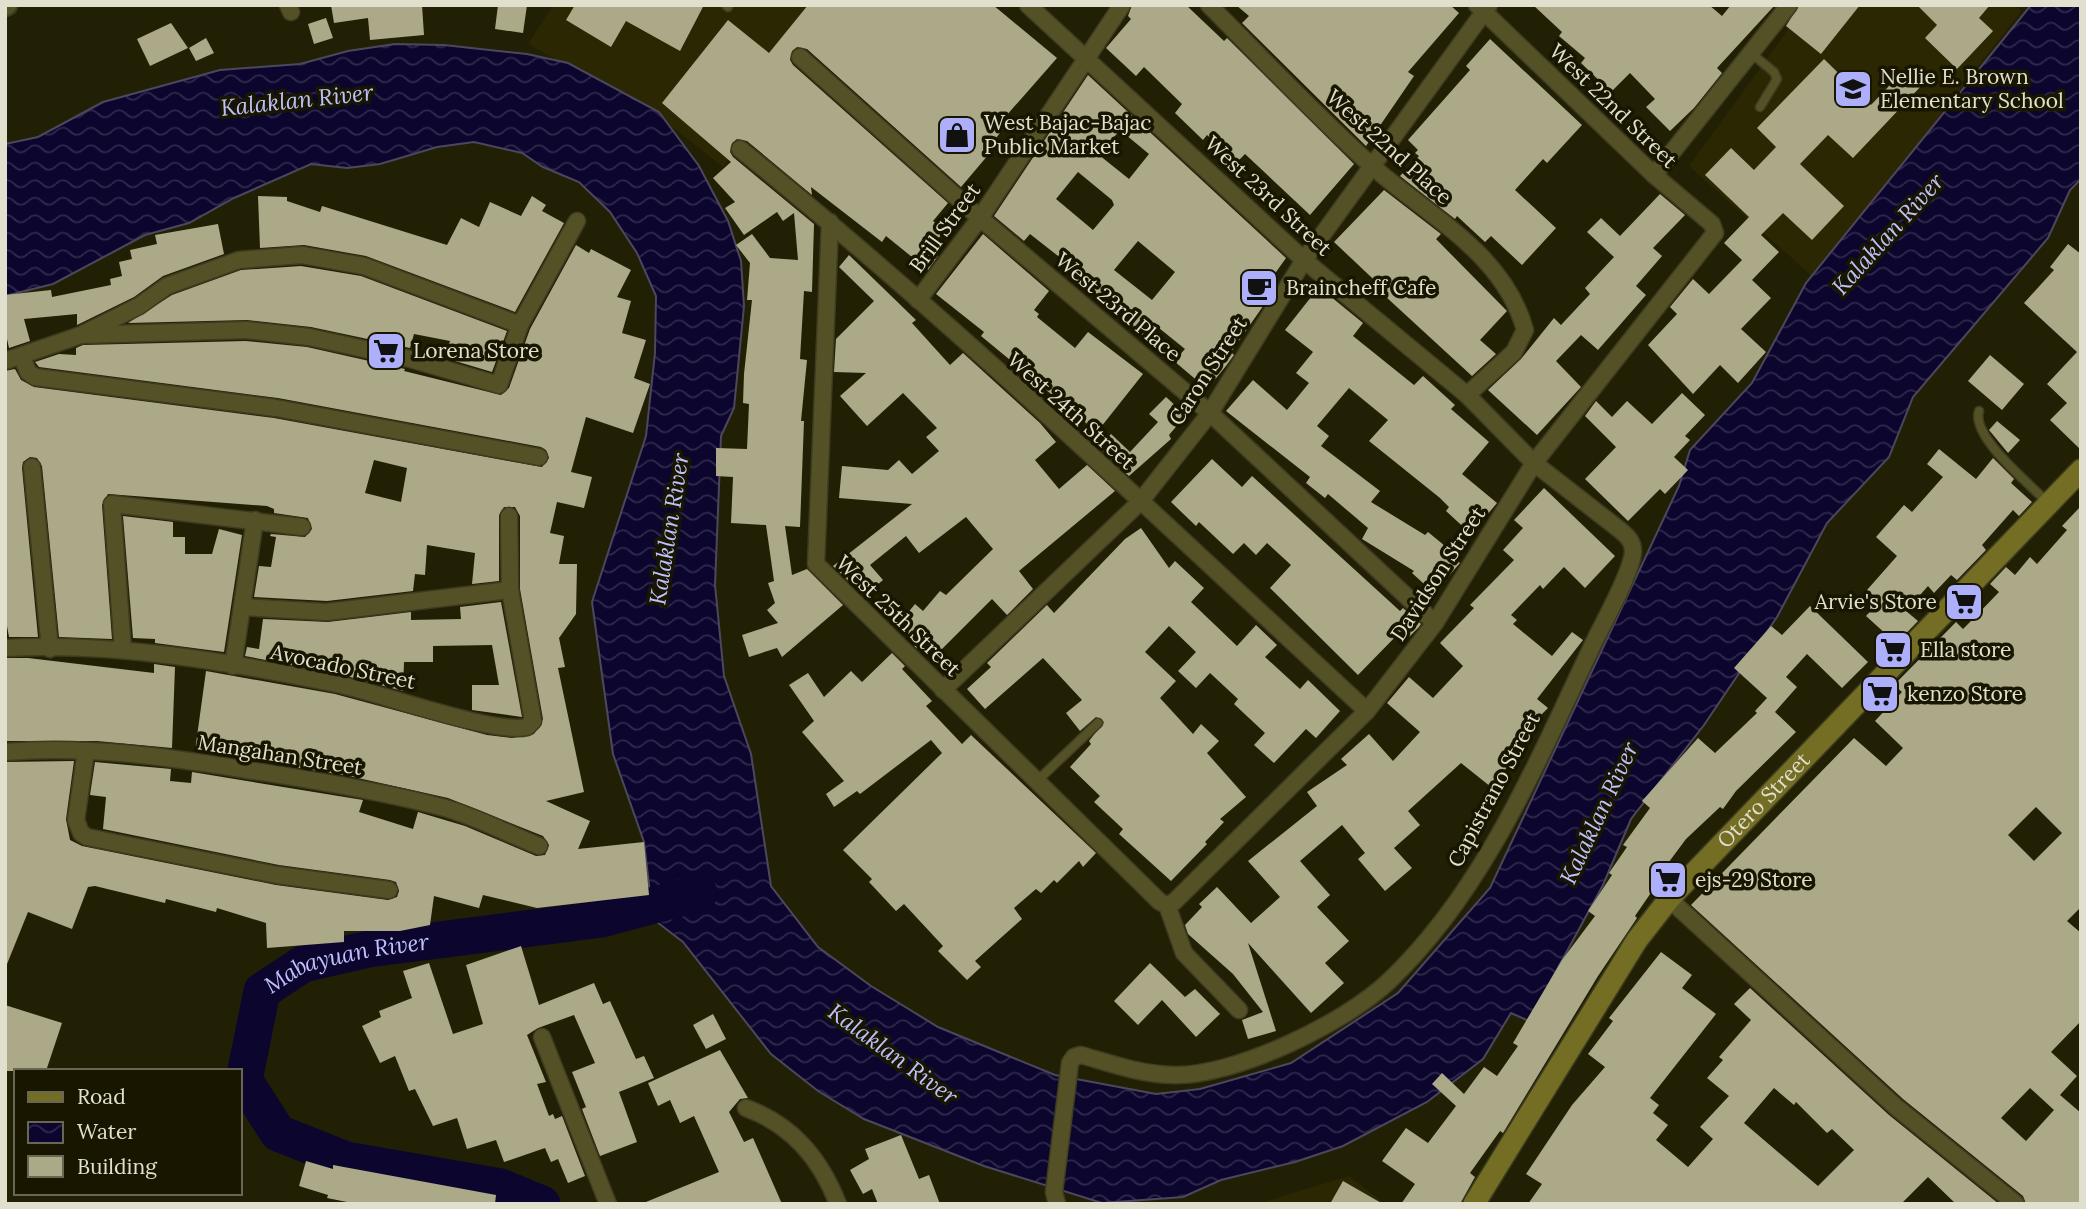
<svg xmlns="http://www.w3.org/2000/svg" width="2086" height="1209" viewBox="0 0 2086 1209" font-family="Lora,serif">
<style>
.built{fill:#2b2702}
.water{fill:url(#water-waves);stroke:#4c475e;stroke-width:2}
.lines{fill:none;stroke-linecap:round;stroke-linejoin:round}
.river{stroke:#0c052e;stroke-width:37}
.building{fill:#aca989;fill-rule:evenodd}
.service-casing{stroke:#3d3b20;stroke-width:11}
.minor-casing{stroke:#3d3b20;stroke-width:19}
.tertiary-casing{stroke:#3d3b20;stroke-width:23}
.secondary-casing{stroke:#3d3b20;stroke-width:24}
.service{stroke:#555127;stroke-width:8}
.minor{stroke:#555127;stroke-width:16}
.tertiary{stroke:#555127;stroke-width:19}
.secondary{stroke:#746d24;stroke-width:21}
.labels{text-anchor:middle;stroke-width:7;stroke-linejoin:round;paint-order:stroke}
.poi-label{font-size:21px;fill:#e1e0cf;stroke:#191600;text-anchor:start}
.street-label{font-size:21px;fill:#e1e0cf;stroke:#191600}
.water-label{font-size:23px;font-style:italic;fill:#bec1fe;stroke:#191600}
</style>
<defs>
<pattern id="water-waves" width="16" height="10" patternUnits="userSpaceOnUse" patternTransform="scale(1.75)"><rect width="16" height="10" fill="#0c052e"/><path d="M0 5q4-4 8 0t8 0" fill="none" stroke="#2f294b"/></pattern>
</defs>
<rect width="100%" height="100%" fill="#222004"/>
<g class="built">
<path d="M553 5H830L723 167 662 119 528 44Z"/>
<path d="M1806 5H2015L2021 11 1814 278 1689 166Z"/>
<path d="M1349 1176 1385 1204H1257Z"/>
</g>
<path class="water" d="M2031 5H2081V179L2070 190 2048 238 1913 397 1889 457 1827 523 1777 617 1704 725 1631 819 1603 885 1529 1021 1511 1013 1483 1059 1427 1102 1343 1146 1295 1162 1221 1180 1183 1197 1102 1203 984 1166 864 1119 818 1091 771 1054 683 942 653 919 644 842 613 754 592 602 646 436 655 353 656 296 637 253 610 212 579 182 543 167 522 153 474 142 437 147 380 164 347 168 311 164 234 198 189 223 145 235 53 284 5 296V144L38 137 103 102 220 70 300 64 348 51 395 44 444 45 527 54 568 63 659 112 699 166 728 221 741 261 744 306 734 408 721 436 715 585 724 676 751 754 771 886 818 947 871 986 938 1027 1055 1075 1156 1094 1200 1089 1291 1063 1398 993 1490 888 1679 486 1690 450 1752 383 1806 283Z"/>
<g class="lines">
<path class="river" id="s1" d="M542 1204 501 1187 346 1160 278 1133 244 1080 262 991 303 964 369 949 602 919 699 893"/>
</g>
<g class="building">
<path d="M331 5H422L424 35 370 40 368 18 334 23Z"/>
<path d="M498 5H527L523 33 495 29Z"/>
<path d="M575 5H704L680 51 626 21 611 47 566 20Z"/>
<path d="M808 5H993L1057 58 1006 116 1011 119 996 138 1000 141 961 187 807 49 797 47 792 51 790 60 793 65 948 203 933 221 945 230 930 249 938 256 928 270 886 236 882 242 811 187 812 195 747 141 737 139 732 143 730 152 733 157 814 224 812 292 804 291 800 359 807 360 801 421H804L800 527 785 526 792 575 807 569 843 605 782 657 777 648 749 657 742 635 778 623 767 610 775 603 768 583 774 581 766 525 731 523 733 477 716 476V448L747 449 749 404 743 403 744 374 752 300H747L750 263 736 245 752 234 770 258 798 260 794 213 783 221 777 212 744 235 725 208 735 202 713 178 731 162 662 103 728 20 769 53Z"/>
<path d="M1132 5H1186L1224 41 1227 38 1354 164 1310 215 1245 154 1238 161 1207 135 1203 140 1175 113 1182 104 1144 67 1136 76 1106 48 1131 19 1128 16Z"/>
<path d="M1236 5H1450L1459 13 1408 72 1414 76 1366 146 1242 23 1249 16Z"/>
<path d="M1533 5H1709L1722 16 1731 5H1775L1717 68 1722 73 1694 108 1670 131 1646 107 1655 99 1630 73 1611 92 1581 63 1585 58 1559 36 1562 32Z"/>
<path d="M1799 5H1860L1821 54 1786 26Z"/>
<path d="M1917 5H1990L1979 18 1993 31 1957 69 1925 38 1937 25Z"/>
<path d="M326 18 333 38 314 44 308 24Z"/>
<path d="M171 23 188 48 150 66 137 39Z"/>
<path d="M206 38 214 53 196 61 189 48Z"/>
<path d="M1490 39 1582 125 1547 163 1543 159 1515 190 1556 228 1522 265 1491 236 1485 242 1457 216 1455 219 1400 176 1419 156 1415 153 1418 150 1408 140 1470 70 1466 66Z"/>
<path d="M1824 59 1871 105 1907 67 1924 83 1853 158 1828 135 1800 164 1844 206 1812 240 1783 213 1761 235 1779 252 1752 280 1771 298 1741 329 1766 352 1738 383 1720 365 1693 394 1648 345 1677 314 1670 307 1693 279 1709 294 1742 260 1724 243 1749 217 1705 175 1731 148 1754 170 1776 147 1757 128Z"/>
<path d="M1088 75 1286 258 1259 296 1266 302 1231 352 1234 355 1226 366 1207 389 1174 361 1185 349 1159 328 1148 341 1108 303 1063 266 1067 263 1030 234 1024 241 994 216ZM1120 130 1149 154 1129 179 1099 155ZM1078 172 1112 200 1114 205 1093 230 1056 199ZM1138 241 1175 272 1152 300 1114 270Z"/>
<path d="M1384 190 1441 234 1436 239 1507 311 1480 340 1496 354 1472 376 1385 296 1388 293 1334 242Z"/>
<path d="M1660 194 1685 215 1653 248 1662 256 1636 286 1646 295 1598 350 1581 335 1556 361 1581 387 1537 435 1488 390 1521 359 1554 318 1561 325 1590 294 1585 288 1614 257 1587 232 1601 218 1620 236Z"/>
<path d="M258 196 287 197V201L320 212 322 206 447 245 461 218 479 227 490 202 521 216 532 196 546 205 542 211 564 223 515 312 366 256 304 245 260 248Z"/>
<path d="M218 224 224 254 163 276 134 297 77 325V314L24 319 30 341 9 348 5 330V295L51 290 52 297 111 285 110 279 122 276 119 262 132 259 130 250 157 244 155 235Z"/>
<path d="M983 234 1049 291 1034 310 1039 314 1037 317 1075 348 1088 332 1143 374 1097 432 981 336 984 332 936 294Z"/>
<path d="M2068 244 2081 254V450L2050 420 2067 403 2047 384 2077 352 2024 303 2054 270 2050 267Z"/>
<path d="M576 245 589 253 591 249 631 270 617 297 631 301 622 333 646 340 634 378 650 384 633 433 586 417 571 472 592 477 584 508 557 502 550 533 564 536 559 564H577L576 614 559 638 565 667 558 668 584 792 546 801 590 821 578 849 644 842 649 895 537 908 483 895 479 908 434 896 430 925 400 931H344V942L267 948 266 923 217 908 216 912 166 899 165 903 95 886 88 887 72 929 28 912 5 969V762L74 761 66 819 70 840 82 846 276 885 388 900 397 897 399 891 396 882 390 880 279 865 103 829 106 797 90 795 95 762 171 769 170 781 191 783 192 772 363 800 359 812 413 829 418 812 465 826 536 856 545 855 549 845 543 836 448 798 349 776 195 751 206 671 335 694 487 735 512 738 534 734 543 719 520 589V516L515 507H504L499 515V581L472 584 475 553 427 545 425 575 415 574 413 591 327 601 254 597 259 566 271 567 276 537 270 536 271 534 305 537 312 529 308 518 274 513V509L267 506 108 494 102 505 112 639 59 637 42 466 37 458 30 457 23 462 22 468 38 637H9L5 615V371L15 369 21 380 34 387 274 418 542 467 549 458 546 450 541 447 278 398 39 367 35 362 59 354 76 355V348L83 345 246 341 307 347 405 369 404 371 501 395 509 388 530 329ZM374 460 407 468 401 502 365 493Z"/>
<path d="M849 255 916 320 912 323 950 365 963 353 1040 423 1056 442 1035 460 1059 489 1087 465 1115 491 1019 571 1033 589 1007 615 992 599 935 656 925 647 920 652 907 638 910 635 898 625 915 604 923 611 940 591 946 595 993 549 966 517 919 553 906 536 870 565 883 580 864 596 833 566 912 504 839 498 842 466 888 470 899 460 912 474 939 451 926 437 937 428 903 393 867 426 840 396 866 373 834 372 836 339 874 301 839 267Z"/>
<path d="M301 266 361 276 507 331 492 372 445 358 450 341 414 334 410 348 311 327 247 320 128 323 172 295 241 270Z"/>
<path d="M1319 287 1363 323 1353 336 1414 385 1423 376 1455 405 1451 409 1489 442 1462 474 1497 503 1471 534 1446 511 1449 507 1440 498 1369 441 1388 420 1349 388 1317 426 1329 436 1321 446 1380 491 1371 502 1425 535 1428 532 1456 555 1454 558 1460 563 1434 593 1412 573 1414 571 1362 539 1368 528 1328 494 1325 498 1306 483 1310 477 1226 411 1253 380 1287 410 1309 383 1296 373 1313 352 1285 330Z"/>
<path d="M1990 355 2024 384 2002 410 1968 381Z"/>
<path d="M1682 393 1705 415 1685 436 1690 440 1674 457 1688 470 1665 494 1660 489 1628 521 1585 479 1616 447 1585 416 1596 401 1612 417 1627 401 1652 424Z"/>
<path d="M1166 397 1186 415 1169 435 1171 439 1129 476 1099 448 1111 434 1130 452 1158 422 1149 414Z"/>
<path d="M1997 421 2020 440 2008 453 1989 430Z"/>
<path d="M1939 449 1976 479 1993 458 2014 479 2011 483 2032 502 2019 516 2013 510 1982 545 1986 550 1957 580 1951 575 1934 593 1928 586 1906 611 1918 621 1893 647 1884 639 1887 635 1866 616 1880 601 1867 590 1897 556 1876 537 1904 505 1912 512 1943 477 1927 464Z"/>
<path d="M1212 459 1242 487 1252 476 1400 611 1403 608 1421 624 1419 627 1408 638 1401 631 1358 675 1270 588 1291 565 1267 543 1256 555 1244 543 1233 554 1199 522 1196 526 1171 502Z"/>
<path d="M1544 488 1615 556 1585 588 1564 567 1543 589 1540 585 1511 615 1517 620 1513 624 1552 656 1572 632 1583 640 1537 699 1548 708 1505 751 1514 759 1491 787 1461 763 1408 811 1420 825 1394 848 1412 868 1385 891 1358 859 1365 853 1342 825 1300 861 1330 895 1317 907 1349 941 1325 963 1344 983 1311 1013 1248 943 1276 1031 1248 1039 1242 1020 1263 1012 1233 974 1188 934 1185 925 1202 907 1199 904 1217 887 1251 923 1280 897 1248 861 1317 806 1307 792 1347 765 1341 759 1369 734 1393 761 1420 732 1387 703 1409 677 1433 698 1463 666 1440 643 1474 608 1470 605 1514 560 1503 550 1523 528 1514 520Z"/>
<path d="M2081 506V907L2067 921 2081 933V1021L2051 1052 2077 1076 2060 1095 2081 1113V1204H2026L2023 1196 1903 1099 1691 905 1854 738 1886 766 1903 748 1875 721 1902 692 1894 685 1956 622 1963 629 1975 617 1999 592 1990 584 2006 567 2015 575 2030 557 2037 564 2067 530 2062 526ZM2036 807 2062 833 2034 861 2008 835ZM2030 1088 2054 1110 2026 1141 2001 1118Z"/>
<path d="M123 516 173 522V537H185V554H212L219 529 242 535 224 652 155 643V639L133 638Z"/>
<path d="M1141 528 1169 568 1175 561 1204 588 1191 602 1237 646 1256 625 1277 645 1265 657 1300 689 1308 680 1340 711 1316 738 1306 729 1274 763 1254 745 1265 733 1234 704 1238 699 1210 673 1196 688 1178 671 1196 652 1169 626 1145 652 1176 681 1160 698 1193 734 1201 724 1219 741 1207 753 1246 797 1220 819 1224 822 1205 842 1207 844 1171 881 1119 834 1123 829 1094 802 1100 796 1070 767 1091 744 1089 741 1104 722 1096 717 1080 731 1066 713 1082 700 1043 658 985 709 967 689 991 667 987 663 1047 605 1054 613 1125 539Z"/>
<path d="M501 602 522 717 472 710V685H499L492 645 433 646V662H404L403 691 339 674 245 656 247 647 259 649 263 619 328 622 411 612V620L461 619 460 607Z"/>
<path d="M1810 606 1868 662 1842 688 1807 654 1786 677 1797 687 1775 712 1796 732 1736 791 1723 809 1720 807 1686 839 1654 882 1657 884 1635 916 1637 918 1598 976 1503 1133 1500 1131 1470 1173 1475 1177 1460 1204H1401L1415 1184 1382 1161 1406 1128 1428 1143 1456 1106 1432 1084 1442 1073 1464 1094 1484 1067 1497 1076 1518 1046 1513 1043 1562 960 1595 916 1588 911 1612 875 1609 873 1627 847 1623 845 1650 808 1642 801 1698 738 1715 753 1757 713 1755 711 1767 698 1734 668 1771 626 1782 635Z"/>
<path d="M892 653 905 666 902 669 932 701 926 706 962 744 971 735 1096 853 1083 867 1079 861 1057 883 1054 880 1041 893 1036 889 1014 908 1022 919 975 961 981 967 967 980 938 951 943 946 904 904 896 911 869 882 872 879 843 850 942 753 931 740 860 794 857 791 834 807 826 794 844 781 802 732 814 721 789 685 808 673 824 697 851 671 862 682Z"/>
<path d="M5 658H28L154 673V664L175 667 172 748 97 741H5Z"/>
<path d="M521 946 539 1005 594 983 603 1004 610 1001 636 1059 644 1056 654 1078 619 1092 637 1142 600 1156 582 1109 586 1107 572 1072 595 1063 574 1015 538 1028 527 1035 546 1082 537 1084 549 1116 553 1114 555 1119 562 1116 585 1176 568 1183 558 1159 551 1162 545 1148 504 1162 496 1140 467 1149 457 1118 433 1126 415 1089 409 1091 395 1056 380 1063 362 1026 381 1017 379 1011 412 998 403 971 429 963 453 1034 483 1024 466 965Z"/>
<path d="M1661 952 1692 975 1682 988 1716 1014 1650 1098 1659 1105 1653 1113 1668 1125 1656 1140 1688 1167 1713 1139 1700 1127 1729 1096 1707 1078 1723 1060 1719 1057 1751 1020 1734 1004 1750 988 1889 1115 1999 1204H1956L1928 1177 1901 1204H1528L1542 1184 1526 1174 1572 1105 1605 1067 1588 1054 1613 1021 1609 1018ZM1774 1088 1794 1105 1796 1102 1827 1133 1832 1129 1854 1150 1818 1186 1744 1123Z"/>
<path d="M1150 963 1185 997 1195 989 1220 1014 1196 1037 1162 1000 1138 1025 1114 1001Z"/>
<path d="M5 1005 62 1023 46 1071H5Z"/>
<path d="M713 1014 726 1039 706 1049 693 1025Z"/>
<path d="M720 1050 748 1098 740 1099 729 1112 744 1142 753 1138 782 1204H641L719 1172 694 1116 680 1123 670 1100 658 1106 648 1083Z"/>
<path d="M901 1135 919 1179 929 1175 940 1204H878L872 1189 863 1194 850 1170 869 1159 865 1149Z"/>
<path d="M306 1161 333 1169V1165L496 1195 495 1204H357L327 1198 328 1195 299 1186Z"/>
<path d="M1343 1181 1383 1204H1330Z"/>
</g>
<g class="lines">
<defs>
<g id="service">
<path d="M726 5 728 7"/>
<path d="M1752 54 1774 72 1777 79 1760 107"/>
<path d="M1979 411C1971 437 2029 483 2047 502"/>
<path d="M1037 781 1098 723"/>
</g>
<g id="minor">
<path d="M288 5 291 12"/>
<path d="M1028 5 1304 260 1467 395 1534 463 1620 530C1627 536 1633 541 1633 551 1633 569 1605 620 1596 638 1539 757 1486 889 1389 981 1345 1023 1234 1077 1173 1075 1140 1074 1112 1064 1081 1055L1074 1057 1070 1063 1054 1192 1057 1204"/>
<path d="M1209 5C1263 59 1315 115 1372 166 1428 216 1504 253 1525 330L1514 352 1467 395"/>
<path d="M800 57 980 218 1210 413 1435 623"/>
<path d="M740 149C958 325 1161 521 1367 711"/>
<path d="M1654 175 1789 5"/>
<path d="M830 222 816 564 1160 902 1167 905"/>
<path d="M918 300 980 218 1122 5"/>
<path d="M81 335 246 330 309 337 410 359 499 385 520 325 577 221"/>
<path d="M22 357 28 372 35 377 276 408 539 457"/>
<path d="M5 361 81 335 139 306 167 286 239 260 302 255 364 266 520 325"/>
<path d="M32 467 50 649"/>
<path d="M242 607 327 612 510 590"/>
<path d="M5 648C116 642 229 662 337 684 377 692 494 735 527 727L533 721 510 590 509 516"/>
<path d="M123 650 112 504 302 527"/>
<path d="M233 666 255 520"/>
<path d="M943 690 1140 502 1210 413 1304 260 1489 5"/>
<path d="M86 751 76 820 81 833 87 837 277 875 389 890"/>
<path d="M5 752C86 745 168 757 248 770 314 780 381 791 445 808 477 817 508 834 539 846"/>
<path d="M1669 899 1896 1107 2016 1204"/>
<path d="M1167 905 1174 902 1367 711 1435 623 1534 463 1715 233 1712 224 1654 175 1477 5"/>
<path d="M1167 905 1184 953 1239 1010"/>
<path d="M542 1037 608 1204"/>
<path d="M746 1108C792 1125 820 1158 838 1204"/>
</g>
<path id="tertiary" d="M5 6 7 5"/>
<g id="secondary">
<path id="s2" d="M1474 1204 1637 940 1669 899 2081 470"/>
</g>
</defs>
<use href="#service" class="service-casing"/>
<use href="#minor" class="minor-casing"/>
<use href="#tertiary" class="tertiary-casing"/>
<use href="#secondary" class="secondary-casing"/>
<use href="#service" class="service"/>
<use href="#minor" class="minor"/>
<use href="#tertiary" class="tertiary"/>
<use href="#secondary" class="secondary"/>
</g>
<defs>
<symbol id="school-square" viewBox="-11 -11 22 22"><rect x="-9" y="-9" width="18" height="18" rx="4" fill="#adaffb" stroke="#191600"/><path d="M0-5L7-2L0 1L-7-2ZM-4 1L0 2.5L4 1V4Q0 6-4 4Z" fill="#111"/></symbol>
<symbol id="shop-square" viewBox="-11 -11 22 22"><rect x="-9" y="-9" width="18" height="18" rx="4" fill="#adaffb" stroke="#191600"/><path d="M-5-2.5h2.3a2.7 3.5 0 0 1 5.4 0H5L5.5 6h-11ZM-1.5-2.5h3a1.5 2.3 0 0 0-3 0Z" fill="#111"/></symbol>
<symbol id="cafe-square" viewBox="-11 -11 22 22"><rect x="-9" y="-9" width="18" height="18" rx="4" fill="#adaffb" stroke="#191600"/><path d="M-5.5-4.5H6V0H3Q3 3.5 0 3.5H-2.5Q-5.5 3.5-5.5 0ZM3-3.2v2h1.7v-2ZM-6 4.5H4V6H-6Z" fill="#111"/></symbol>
<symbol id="supermarket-square" viewBox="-11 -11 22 22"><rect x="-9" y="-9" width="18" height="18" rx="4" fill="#adaffb" stroke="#191600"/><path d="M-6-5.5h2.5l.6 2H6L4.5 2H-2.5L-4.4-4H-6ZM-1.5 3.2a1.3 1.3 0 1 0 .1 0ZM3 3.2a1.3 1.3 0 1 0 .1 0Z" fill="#111"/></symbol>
</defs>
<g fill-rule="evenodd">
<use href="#school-square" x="1831" y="67" width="44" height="44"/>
<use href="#shop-square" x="935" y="113" width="44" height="44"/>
<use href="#cafe-square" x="1237" y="266" width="44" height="44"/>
<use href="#supermarket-square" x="364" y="329" width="44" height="44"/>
<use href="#supermarket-square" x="1942" y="580" width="44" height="44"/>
<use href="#supermarket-square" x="1871" y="628" width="44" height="44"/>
<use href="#supermarket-square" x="1858" y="672" width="44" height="44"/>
<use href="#supermarket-square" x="1646" y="858" width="44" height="44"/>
</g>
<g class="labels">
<g class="poi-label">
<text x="1880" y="84">Nellie E. Brown<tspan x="1880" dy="24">Elementary School</tspan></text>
<text x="984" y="130">West Bajac-Bajac<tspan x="984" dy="24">Public Market</tspan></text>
<text x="1286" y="295">Braincheff Cafe</text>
<text x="413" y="358">Lorena Store</text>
<text x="1937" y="609" text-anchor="end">Arvie's Store</text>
<text x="1920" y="657">Ella store</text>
<text x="1907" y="701">kenzo Store</text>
<text x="1695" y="887">ejs-29 Store</text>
</g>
<g class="street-label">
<text transform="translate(1613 106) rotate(44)" y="7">West 22nd Street</text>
<text transform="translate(1389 147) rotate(42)" y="7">West 22nd Place</text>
<text transform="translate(1268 196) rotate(43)" y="7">West 23rd Street</text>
<text transform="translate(945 228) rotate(-54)" y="7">Brill Street</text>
<text transform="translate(1118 307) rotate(40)" y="7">West 23rd Place</text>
<text transform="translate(1208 371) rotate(-57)" y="7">Caron Street</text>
<text transform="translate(1071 411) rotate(42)" y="7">West 24th Street</text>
<text transform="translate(1438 574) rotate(-57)" y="7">Davidson Street</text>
<text transform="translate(898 616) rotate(44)" y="7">West 25th Street</text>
<text transform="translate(343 667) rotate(12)" y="7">Avocado Street</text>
<text transform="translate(280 755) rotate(9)" y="7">Mangahan Street</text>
<text transform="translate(1494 790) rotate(-62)" y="7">Capistrano Street</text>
<text dy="7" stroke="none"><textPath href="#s2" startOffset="499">Otero Street</textPath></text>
</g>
<g class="water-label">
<text transform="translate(297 100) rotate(-6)" y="8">Kalaklan River</text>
<text transform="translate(1888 234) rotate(-48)" y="8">Kalaklan River</text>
<text transform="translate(669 529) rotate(-81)" y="8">Kalaklan River</text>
<text transform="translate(1599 813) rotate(-65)" y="8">Kalaklan River</text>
<text dy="8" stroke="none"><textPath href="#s1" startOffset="520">Mabayuan River</textPath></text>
<text transform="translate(893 1054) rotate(36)" y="8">Kalaklan River</text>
</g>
</g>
<rect width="2086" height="1209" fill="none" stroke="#e1e0cf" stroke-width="14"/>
<rect x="14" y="1069" width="228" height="126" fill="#191600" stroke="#696753" stroke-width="2"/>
<rect x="28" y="1092" width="35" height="10" fill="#746d24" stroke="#696753" stroke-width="2"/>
<text x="77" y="1104" font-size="21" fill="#e1e0cf">Road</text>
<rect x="28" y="1122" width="35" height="21" fill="url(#water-waves)" stroke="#696753" stroke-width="2"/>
<text x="77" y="1139" font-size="21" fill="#e1e0cf">Water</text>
<rect x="28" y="1156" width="35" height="21" fill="#aca989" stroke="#696753" stroke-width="2"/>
<text x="77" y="1174" font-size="21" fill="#e1e0cf">Building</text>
</svg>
